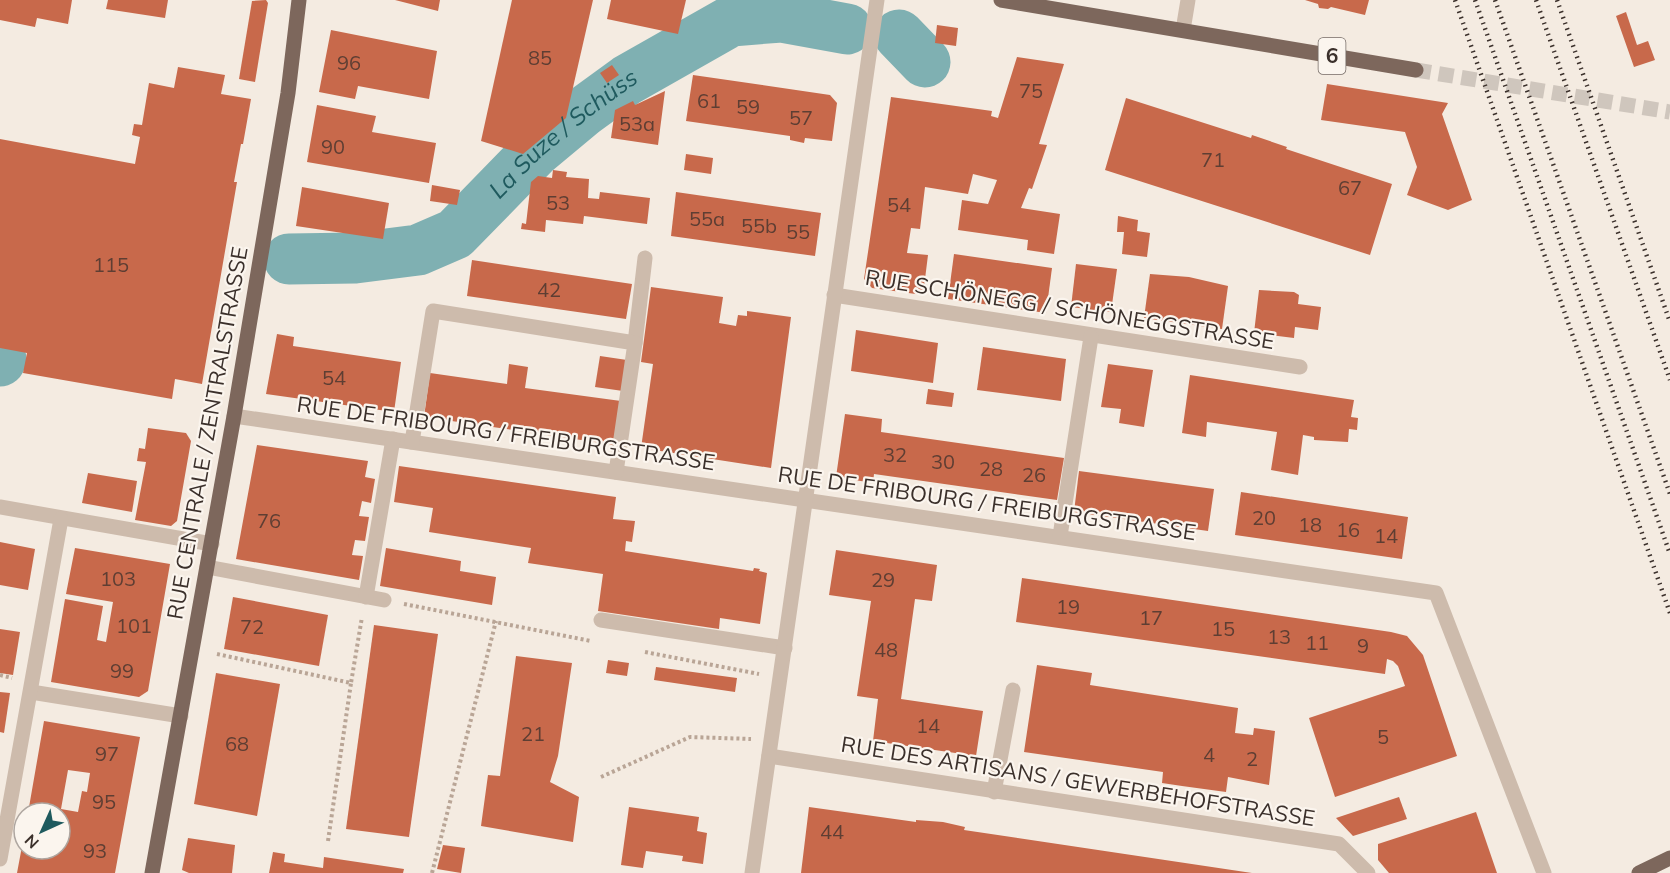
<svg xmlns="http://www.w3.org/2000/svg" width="1670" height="873" viewBox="0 0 1670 873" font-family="Mulish,sans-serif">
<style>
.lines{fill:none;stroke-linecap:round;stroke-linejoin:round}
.river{stroke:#7fb0b2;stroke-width:51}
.building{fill:#c8694b;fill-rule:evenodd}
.major-tunnel{stroke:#cfc6bd;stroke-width:15;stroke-dasharray:15 8;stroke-linecap:butt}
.path{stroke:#b9a596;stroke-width:4;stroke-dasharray:3 3;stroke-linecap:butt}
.minor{stroke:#cdbbac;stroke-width:15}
.major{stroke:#7d675c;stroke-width:15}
.rail{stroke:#3b302b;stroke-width:4.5;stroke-dasharray:1.5 4.5;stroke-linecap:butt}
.labels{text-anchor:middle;stroke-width:4.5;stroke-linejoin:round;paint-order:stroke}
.number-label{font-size:20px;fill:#5e3e33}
.shield{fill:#fbf5ee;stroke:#756b66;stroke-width:1.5}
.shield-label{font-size:21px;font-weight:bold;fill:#3b302b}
.street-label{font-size:22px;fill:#3b302b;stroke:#fbf5ee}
.water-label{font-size:24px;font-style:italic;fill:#1f5a5e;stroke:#fbf5ee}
</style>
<rect width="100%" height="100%" fill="#f4ebe1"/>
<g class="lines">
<g class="river">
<path d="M899 35 925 62"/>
<path id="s1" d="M289 259 355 258 418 250 455 234 535 152 583 112 627 80 731 21 781 17 847 29"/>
<path d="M0 361 1 359"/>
</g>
</g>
<g class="building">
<path d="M0 0H72L68 24 37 18 35 27 0 20Z"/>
<path d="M108 0H168L165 18 106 9Z"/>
<path d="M266 0 268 3 255 82 239 79 252 1Z"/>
<path d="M395 0H440L438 11Z"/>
<path d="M512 0H593L566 118 523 154 481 141Z"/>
<path d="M611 0H686L678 34 607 19Z"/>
<path d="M1305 0H1369L1365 15 1331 7 1328 9 1319 8 1318 4Z"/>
<path d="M1626 12 1637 45 1648 41 1655 60 1634 67 1616 16Z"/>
<path d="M937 25 958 28 956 46 935 43Z"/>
<path d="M331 30 437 51 429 99 358 86 355 99 319 92Z"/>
<path d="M1017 57 1064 64 1039 144 1047 145 1032 189 1029 188 1021 208 1060 214 1054 254 1027 250 1028 240 958 230 962 200 988 204 997 180 973 174 968 194 925 187 920 229 911 228 907 253 928 255 923 295 872 288 864 279 891 97 992 111 991 116 998 118Z"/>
<path d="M612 65 619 75 607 83 600 73Z"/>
<path d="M178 67 225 75 221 94 251 99 243 144H241L234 182H237L202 384 175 379 172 399 23 373 27 353 0 348V139L135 164 140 137 132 135 134 124 142 125 149 83 174 88Z"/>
<path d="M693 75 830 95 837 103 832 141 805 138 804 143 790 140V136L686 121Z"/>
<path d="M1327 84 1448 103 1442 114 1472 200 1448 210 1407 195 1417 167 1405 132 1321 120Z"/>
<path d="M665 91 658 145 611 138 615 110 633 101 635 105Z"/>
<path d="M1126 98 1251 138 1252 135 1287 147 1286 149 1392 184 1370 255 1105 170Z"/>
<path d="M317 105 376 116 372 132 436 143 429 183 307 162Z"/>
<path d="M686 154 713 158 711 174 684 170Z"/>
<path d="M553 170 567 172 566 177 589 179 588 198 599 199 600 192 650 198 647 224 584 216 583 224 546 220 545 232 521 229 522 223 526 224 531 182 538 176 552 178Z"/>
<path d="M432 185 460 190 457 205 430 201Z"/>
<path d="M302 187 389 203 383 239 296 226Z"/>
<path d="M676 192 821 213 815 256 671 236Z"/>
<path d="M1118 216 1138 220 1137 231 1150 233 1147 257 1122 254 1124 232H1117Z"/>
<path d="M954 254 1052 268 1046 313 948 299Z"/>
<path d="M472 260 632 284 626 319 467 296Z"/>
<path d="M1076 264 1117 269 1111 312 1071 307Z"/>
<path d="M1150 274 1189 277 1228 286 1222 329 1144 318Z"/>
<path d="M651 287 723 297 719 323 736 326 738 315 747 316V311L791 317 771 468 641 448 653 364 641 362Z"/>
<path d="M1259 290 1294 292 1299 295 1298 304 1321 307 1318 330 1295 327 1294 338 1254 333Z"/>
<path d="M856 330 938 343 933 383 851 371Z"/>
<path d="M277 334 294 337 293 346 401 362 394 412 266 394Z"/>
<path d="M983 347 1066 359 1061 401 977 390Z"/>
<path d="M600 356 627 360 623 391 595 387Z"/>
<path d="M509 364 528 367 525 388 621 401 615 445 424 417 430 373 507 384Z"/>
<path d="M1108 364 1153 370 1144 427 1119 423 1121 409 1101 407Z"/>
<path d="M1190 375 1354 400 1351 417 1358 418 1357 430 1349 429 1348 442 1314 440V437L1303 435 1298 475 1271 470 1277 432 1207 422 1206 437 1182 433Z"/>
<path d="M928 389 954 393 952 407 926 404Z"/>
<path d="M845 414 882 419 881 432 1064 458 1057 500 874 474 873 483 836 477Z"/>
<path d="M148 428 186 433 191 441 177 521 171 526 135 520 146 462 137 461 139 448 145 449Z"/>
<path d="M257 445 368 461 365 477 375 479 371 503 362 501 359 516 369 517 365 541 355 540 352 555 363 556 359 580 236 559Z"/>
<path d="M399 466 616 497 613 519 635 521 632 542 626 541 625 551 753 571 754 568 760 569 759 571 767 573 760 624 720 618 719 629 598 611 603 574 528 563 531 548 429 532 433 508 394 502Z"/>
<path d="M1079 471 1214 489 1208 531 1074 512Z"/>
<path d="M88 473 137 481 132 512 82 503Z"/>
<path d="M1241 492 1408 517 1402 559 1235 535Z"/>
<path d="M0 542 35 549 28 590 0 585Z"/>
<path d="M75 548 170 564 148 691 139 697 51 682 65 599 103 606 97 640 106 642 113 602 66 594Z"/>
<path d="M386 548 461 561 460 571 496 577 492 605 380 586Z"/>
<path d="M836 550 937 565 932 601 915 599 901 699 983 711 976 756 873 741 878 699 857 696 871 601 829 595Z"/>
<path d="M1022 578 1391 632 1407 636 1423 655 1457 756 1335 797 1309 718 1405 686 1398 666 1393 661 1387 659 1385 674 1016 622Z"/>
<path d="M233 597 328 615 319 666 224 649Z"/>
<path d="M374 625 438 634 409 837 346 829Z"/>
<path d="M0 629 20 632 13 675 0 673Z"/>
<path d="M516 656 572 663 558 756 550 782 579 797 573 842 481 826 488 775 500 776Z"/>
<path d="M608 660 629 663 627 676 606 673Z"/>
<path d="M1037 665 1092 673 1090 685 1238 708 1235 733 1253 735 1254 728 1275 731 1269 785 1228 777 1226 792 1182 786 1162 783 1163 772 1024 752Z"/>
<path d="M656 667 737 678 735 692 654 680Z"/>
<path d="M216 673 280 684 257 816 194 804Z"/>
<path d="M0 692 10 693 4 733 0 732Z"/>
<path d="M44 721 140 737 115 873H17L23 841 24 849H60V813H28ZM68 770 90 773 87 792 82 791 78 812 61 809Z"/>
<path d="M1399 797 1407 819 1353 836 1336 818Z"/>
<path d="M629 807 699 817 697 831 707 833 703 864 682 861 683 856 646 851 643 868 621 865Z"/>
<path d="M809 807 916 822V820L943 822 965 827 964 830 1252 873H801Z"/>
<path d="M1476 812 1497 873H1389L1378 860V844Z"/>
<path d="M188 838 235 845 232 873H189L182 870Z"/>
<path d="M443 845 465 848 461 873 437 869Z"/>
<path d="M273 852 285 854 284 862 323 868 324 857 404 869 403 873H269Z"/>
</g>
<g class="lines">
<path class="major-tunnel" d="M1416 70 1670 112"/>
<g class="path">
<path d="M404 604 591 641"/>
<path d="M645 652 759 674"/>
<path d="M217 654 351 683 362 617"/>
<path d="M0 675 12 678"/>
<path d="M601 777 690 737 751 739"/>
<path d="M328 841 351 683"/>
<path d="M432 873 496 621"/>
</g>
<g class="minor">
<path d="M1183 30 1188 0"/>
<path d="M834 295 1300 367"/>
<path d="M635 343 645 258"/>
<path d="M234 416 1436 593 1544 873"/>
<path d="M412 442 433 311 635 343 616 472"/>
<path d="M0 507 212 544"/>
<path d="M1060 536 1091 337"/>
<path d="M207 567 384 600"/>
<path d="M366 597 393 439"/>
<path d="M601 620 785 648"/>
<path d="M31 692 181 716"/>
<path d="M769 756 1339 844 1368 873"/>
<path d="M994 792 1013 690"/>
<path d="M0 859 61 519"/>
<path d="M752 873 877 0"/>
</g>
<g class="major">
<path d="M1001 0 1416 70"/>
<path d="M152 873 234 416 288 93 299 0"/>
<path d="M1639 873 1670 858"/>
</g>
<g class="rail">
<path d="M1455 0 1670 613"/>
<path d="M1475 0 1670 554"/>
<path d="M1495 0 1670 494"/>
<path d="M1536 0 1670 380"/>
<path d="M1557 0 1670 322"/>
</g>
</g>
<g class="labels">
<g class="number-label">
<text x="540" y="65">85</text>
<text x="349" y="70">96</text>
<text x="1031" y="98">75</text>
<text x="709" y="108">61</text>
<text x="748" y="114">59</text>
<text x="801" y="125">57</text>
<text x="637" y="131">53a</text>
<text x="333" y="154">90</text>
<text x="1213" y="167">71</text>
<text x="1350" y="195">67</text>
<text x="558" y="210">53</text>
<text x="899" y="212">54</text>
<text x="707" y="226">55a</text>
<text x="759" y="233">55b</text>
<text x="798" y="239">55</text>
<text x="111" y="272">115</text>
<text x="549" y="297">42</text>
<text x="334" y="385">54</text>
<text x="895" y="462">32</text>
<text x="943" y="469">30</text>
<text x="991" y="476">28</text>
<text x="1034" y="482">26</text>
<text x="1264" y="525">20</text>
<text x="269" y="528">76</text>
<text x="1310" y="532">18</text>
<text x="1348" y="537">16</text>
<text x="1386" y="543">14</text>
<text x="118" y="586">103</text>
<text x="883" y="587">29</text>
<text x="1068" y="614">19</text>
<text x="1151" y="625">17</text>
<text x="134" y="633">101</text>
<text x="252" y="634">72</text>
<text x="1223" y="636">15</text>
<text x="1279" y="644">13</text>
<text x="1317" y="650">11</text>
<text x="1363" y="653">9</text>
<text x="886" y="657">48</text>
<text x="122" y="678">99</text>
<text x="928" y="733">14</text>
<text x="533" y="741">21</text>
<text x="1383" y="744">5</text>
<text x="237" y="751">68</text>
<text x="107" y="761">97</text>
<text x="1209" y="762">4</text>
<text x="1252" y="766">2</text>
<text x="104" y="809">95</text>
<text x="832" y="839">44</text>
<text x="95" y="858">93</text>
</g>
<rect class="shield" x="1318.5" y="38" width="27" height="36" rx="4.5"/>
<g class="shield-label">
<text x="1332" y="63">6</text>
</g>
<g class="street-label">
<text transform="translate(1070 309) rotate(9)" y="8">RUE SCHÖNEGG / SCHÖNEGGSTRASSE</text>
<text transform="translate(207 433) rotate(-80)" y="8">RUE CENTRALE / ZENTRALSTRASSE</text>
<text transform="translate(506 433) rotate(8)" y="8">RUE DE FRIBOURG / FREIBURGSTRASSE</text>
<text transform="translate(987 503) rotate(8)" y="8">RUE DE FRIBOURG / FREIBURGSTRASSE</text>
<text transform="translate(1078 781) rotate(9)" y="8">RUE DES ARTISANS / GEWERBEHOFSTRASSE</text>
</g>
<g class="water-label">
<text dy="8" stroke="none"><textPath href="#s1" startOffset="318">La Suze / Schüss</textPath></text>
</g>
</g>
<g transform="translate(42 831) rotate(225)"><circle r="28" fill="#fbf5ee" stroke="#aea6a0" stroke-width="1.5"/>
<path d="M0-4.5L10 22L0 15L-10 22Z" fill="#1f5a5e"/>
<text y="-9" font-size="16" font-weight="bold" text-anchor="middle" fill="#3b302b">N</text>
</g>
</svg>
